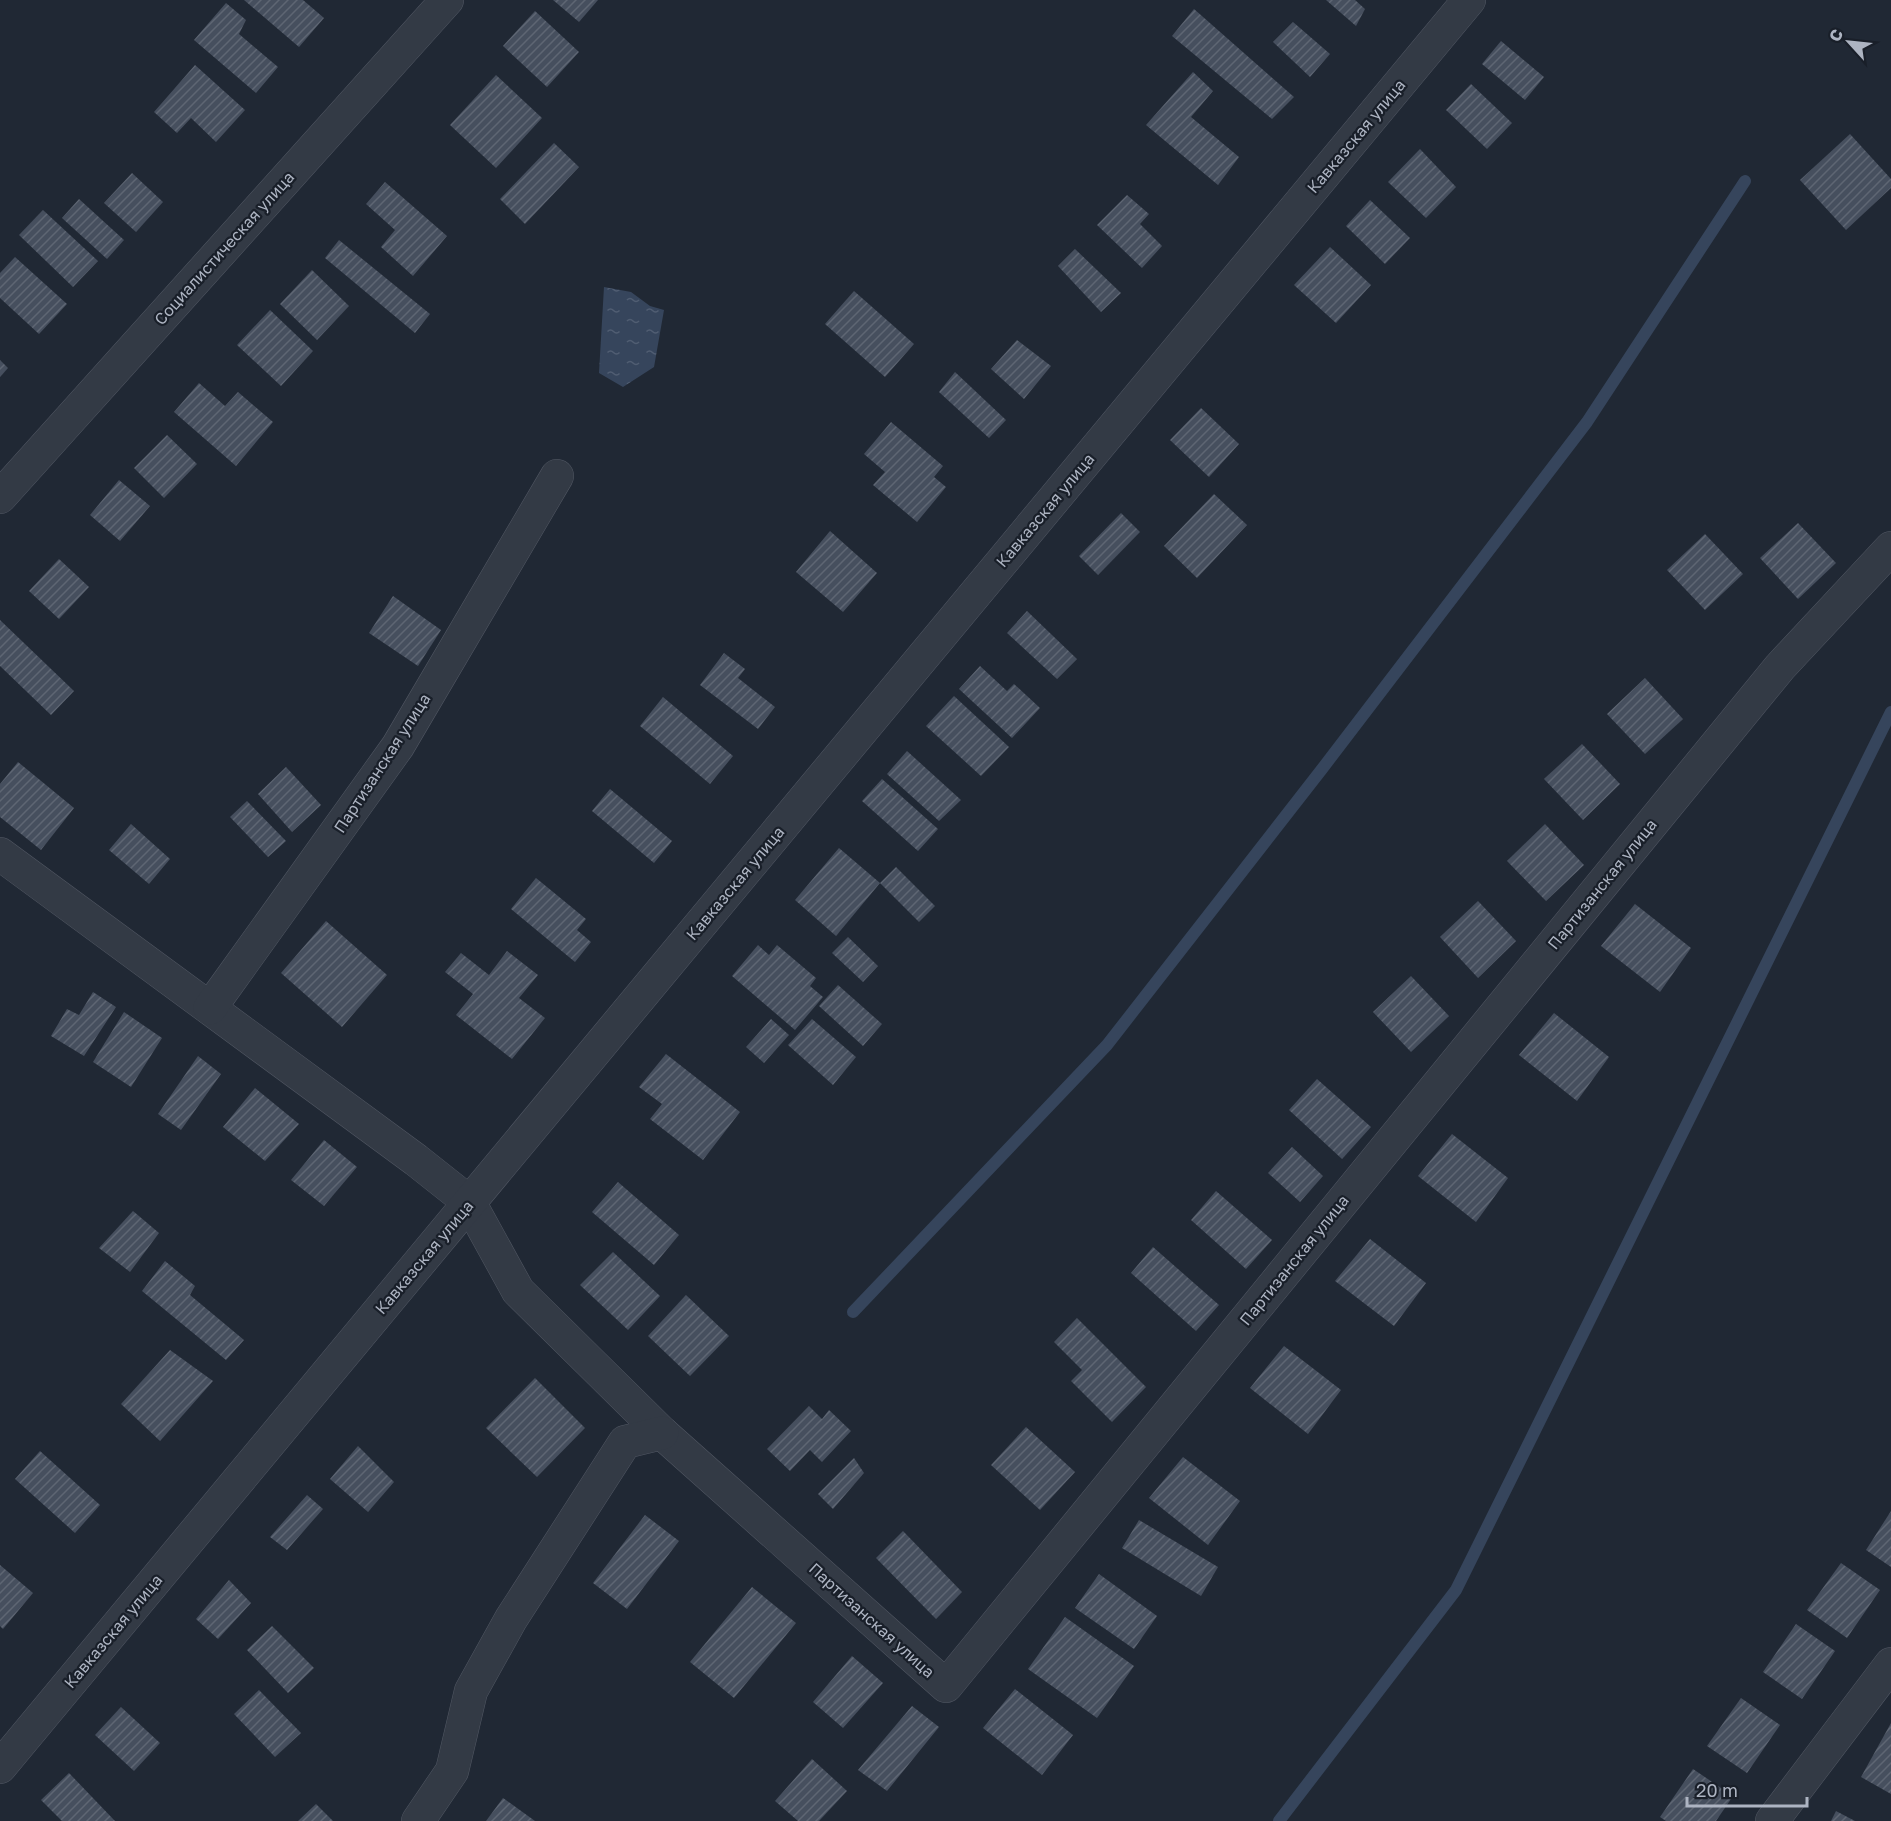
<svg xmlns="http://www.w3.org/2000/svg" width="1891" height="1821" viewBox="0 0 1891 1821" font-family="'Golos Text',sans-serif">
<style>
.water{fill:url(#water-ripples)}
.lines{fill:none;stroke-linecap:round;stroke-linejoin:round}
.stream{stroke:#36455c;stroke-width:12}
.building{fill:url(#building-hatch)}
.street-casing{stroke:#515763;stroke-width:34}
.street{stroke:#333a45;stroke-width:33}
.labels{text-anchor:middle;stroke-width:4.5;stroke-linejoin:round;paint-order:stroke}
.street-label{font-size:16px;fill:#adb4c2;stroke:#191f29}
</style>
<defs>
<pattern id="water-ripples" width="26" height="14" patternUnits="userSpaceOnUse" patternTransform="scale(1.5)"><rect width="26" height="14" fill="#36455c"/><path d="M2 4q2-2 4 0t4 0M15 11q2-2 4 0t4 0" fill="none" stroke="#505d72"/></pattern>
<pattern id="building-hatch" width="6" height="6" patternUnits="userSpaceOnUse" patternTransform="scale(1.5)"><rect width="6" height="6" fill="#464f5e"/><path d="M-1 1l2-2M0 6l6-6M5 7l2-2" fill="none" stroke="#5e6673"/></pattern>
</defs>
<rect width="100%" height="100%" fill="#202834"/>
<path class="water" d="M604 287 631 292 650 306 664 310 654 367 623 387 599 373Z"/>
<g class="lines">
<g class="stream">
<path d="M853 1312 1107 1045 1322 769 1587 422 1745 181"/>
<path d="M1279 1821 1456 1590 1891 712"/>
</g>
</g>
<g class="building">
<path d="M244 0H303L324 18 299 47Z"/>
<path d="M553 0H598L579 22Z"/>
<path d="M1326 0H1355L1365 9 1356 26Z"/>
<path d="M226 3 246 20 239 34 278 67 256 93 194 40Z"/>
<path d="M1194 9 1294 97 1272 119 1172 36Z"/>
<path d="M535 11 579 52 547 87 503 46Z"/>
<path d="M1293 22 1330 54 1310 77 1273 42Z"/>
<path d="M1501 41 1544 77 1525 100 1482 64Z"/>
<path d="M195 65 245 110 216 142 191 118 177 133 154 112Z"/>
<path d="M1193 72 1213 91 1191 117 1239 157 1218 185 1146 125Z"/>
<path d="M496 75 542 118 496 168 450 125Z"/>
<path d="M1471 84 1512 123 1487 149 1446 110Z"/>
<path d="M1850 134 1891 179V188L1846 230 1800 180Z"/>
<path d="M554 143 579 167 525 224 500 199Z"/>
<path d="M1420 149 1456 187 1426 218 1388 182Z"/>
<path d="M132 173 163 202 136 232 104 203Z"/>
<path d="M385 182 447 236 413 276 381 247 395 230 366 204Z"/>
<path d="M1127 195 1149 214 1140 224 1162 246 1142 268 1097 225Z"/>
<path d="M79 199 124 240 107 259 62 218Z"/>
<path d="M1370 200 1410 238 1385 264 1346 226Z"/>
<path d="M43 210 98 261 73 287 19 235Z"/>
<path d="M339 240 430 314 415 333 325 258Z"/>
<path d="M1330 247 1371 285 1336 323 1294 285Z"/>
<path d="M1075 249 1121 293 1101 312 1058 266Z"/>
<path d="M15 257 67 304 39 334 0 298V273Z"/>
<path d="M312 270 349 306 317 340 280 304Z"/>
<path d="M854 291 914 344 885 377 825 324Z"/>
<path d="M270 310 313 351 281 386 237 345Z"/>
<path d="M1017 340 1051 366 1024 399 991 369Z"/>
<path d="M0 360 8 368 0 377Z"/>
<path d="M955 372 1006 420 989 438 939 392Z"/>
<path d="M199 383 225 406 238 392 273 422 236 466 174 412Z"/>
<path d="M1201 408 1239 444 1209 477 1170 440Z"/>
<path d="M891 422 943 466 934 477 946 487 917 522 873 485 885 472 864 454Z"/>
<path d="M167 435 197 464 164 498 134 468Z"/>
<path d="M119 480 150 506 120 541 90 515Z"/>
<path d="M1214 494 1247 525 1197 578 1164 546Z"/>
<path d="M1121 513 1140 532 1098 575 1079 556Z"/>
<path d="M1798 523 1836 563 1798 599 1760 558Z"/>
<path d="M830 531 877 573 843 612 796 572Z"/>
<path d="M1705 534 1743 574 1705 610 1667 570Z"/>
<path d="M59 559 89 587 59 619 29 591Z"/>
<path d="M393 596 441 630 418 666 369 633Z"/>
<path d="M1027 611 1077 659 1057 679 1007 633Z"/>
<path d="M0 620 74 691 51 715 0 666Z"/>
<path d="M724 653 745 669 738 678 775 707 758 729 700 685Z"/>
<path d="M980 666 1007 691 1014 684 1040 708 1012 738 959 689Z"/>
<path d="M1645 678 1683 719 1645 754 1607 714Z"/>
<path d="M954 696 1009 747 981 776 926 726Z"/>
<path d="M663 697 733 756 710 784 640 726Z"/>
<path d="M1582 744 1620 784 1583 820 1544 779Z"/>
<path d="M907 751 961 800 939 821 887 774Z"/>
<path d="M18 762 74 808 41 850 0 817V784Z"/>
<path d="M286 767 321 805 292 832 258 794Z"/>
<path d="M882 779 938 829 918 851 862 801Z"/>
<path d="M610 789 672 841 654 863 592 811Z"/>
<path d="M247 801 286 841 268 857 230 817Z"/>
<path d="M131 824 170 859 149 884 109 850Z"/>
<path d="M1545 824 1584 865 1546 901 1507 861Z"/>
<path d="M839 848 880 883 836 936 795 900Z"/>
<path d="M896 867 935 906 919 922 880 883Z"/>
<path d="M536 878 586 919 577 930 591 942 575 962 511 909Z"/>
<path d="M1478 901 1516 941 1478 978 1440 937Z"/>
<path d="M1635 904 1691 948 1660 992 1601 946Z"/>
<path d="M326 921 387 975 342 1027 281 973Z"/>
<path d="M848 937 878 966 863 982 832 953Z"/>
<path d="M758 945 769 955 777 945 816 978 810 986 823 997 795 1030 732 976Z"/>
<path d="M507 951 538 975 519 998 545 1018 512 1059 456 1015 473 994 445 972 461 953 489 975Z"/>
<path d="M1411 976 1449 1016 1411 1052 1373 1012Z"/>
<path d="M838 985 882 1024 863 1046 819 1006Z"/>
<path d="M93 992 116 1007 84 1056 51 1036 67 1009 79 1015Z"/>
<path d="M124 1012 162 1038 131 1087 93 1062Z"/>
<path d="M1554 1013 1609 1057 1577 1101 1519 1055Z"/>
<path d="M771 1019 789 1035 764 1063 746 1047Z"/>
<path d="M812 1019 856 1057 833 1085 788 1045Z"/>
<path d="M666 1054 740 1112 703 1160 650 1119 662 1104 639 1087Z"/>
<path d="M198 1056 221 1074 181 1130 158 1114Z"/>
<path d="M1317 1079 1371 1127 1342 1159 1289 1110Z"/>
<path d="M255 1088 299 1124 265 1161 223 1127Z"/>
<path d="M1452 1134 1508 1178 1476 1222 1418 1176Z"/>
<path d="M324 1140 357 1167 324 1206 291 1180Z"/>
<path d="M1292 1147 1323 1176 1300 1202 1268 1173Z"/>
<path d="M618 1182 679 1235 654 1265 592 1212Z"/>
<path d="M1216 1191 1272 1240 1246 1269 1191 1220Z"/>
<path d="M133 1211 159 1233 130 1272 99 1248Z"/>
<path d="M1370 1239 1426 1283 1394 1326 1335 1281Z"/>
<path d="M1153 1247 1219 1305 1196 1331 1131 1273Z"/>
<path d="M613 1252 660 1296 628 1330 580 1285Z"/>
<path d="M165 1261 195 1286 190 1295 244 1340 226 1360 142 1291Z"/>
<path d="M686 1295 729 1336 690 1376 648 1336Z"/>
<path d="M1077 1318 1146 1387 1112 1422 1071 1381 1082 1370 1054 1342Z"/>
<path d="M1284 1346 1341 1390 1308 1434 1250 1388Z"/>
<path d="M170 1350 213 1381 160 1441 121 1404Z"/>
<path d="M535 1378 585 1428 537 1477 486 1428Z"/>
<path d="M809 1406 822 1419 829 1410 851 1431 822 1462 810 1450 790 1471 767 1449Z"/>
<path d="M1026 1427 1075 1472 1040 1510 991 1465Z"/>
<path d="M358 1446 394 1482 368 1512 330 1479Z"/>
<path d="M40 1451 100 1505 75 1533 15 1479Z"/>
<path d="M1183 1457 1240 1501 1208 1545 1149 1498Z"/>
<path d="M854 1458 864 1473 833 1509 818 1494Z"/>
<path d="M307 1495 323 1509 287 1550 270 1537Z"/>
<path d="M1891 1511V1567L1866 1550Z"/>
<path d="M645 1515 679 1541 627 1609 593 1583Z"/>
<path d="M1139 1520 1218 1567 1201 1596 1122 1548Z"/>
<path d="M903 1531 962 1592 936 1619 876 1558Z"/>
<path d="M1841 1563 1880 1590 1847 1638 1807 1610Z"/>
<path d="M0 1565 33 1593 3 1629 0 1626Z"/>
<path d="M1099 1574 1157 1616 1134 1649 1075 1608Z"/>
<path d="M229 1580 251 1603 218 1639 196 1619Z"/>
<path d="M752 1587 796 1623 734 1698 690 1662Z"/>
<path d="M1065 1617 1134 1666 1097 1718 1028 1669Z"/>
<path d="M1796 1624 1835 1651 1802 1699 1763 1672Z"/>
<path d="M272 1626 314 1668 288 1693 247 1650Z"/>
<path d="M852 1656 883 1683 843 1728 813 1702Z"/>
<path d="M1015 1689 1073 1735 1042 1775 983 1728Z"/>
<path d="M259 1690 301 1733 275 1757 234 1714Z"/>
<path d="M1741 1698 1780 1725 1747 1773 1707 1746Z"/>
<path d="M912 1706 939 1727 887 1791 858 1770Z"/>
<path d="M121 1707 160 1743 134 1771 95 1735Z"/>
<path d="M1891 1723V1794L1861 1777Z"/>
<path d="M812 1759 847 1791 819 1821H798L775 1801Z"/>
<path d="M1693 1769 1733 1796 1716 1821H1666L1660 1817Z"/>
<path d="M69 1773 115 1821H62L41 1800Z"/>
<path d="M503 1798 535 1821H486Z"/>
<path d="M316 1804 333 1821H298Z"/>
<path d="M1836 1811 1855 1821H1831Z"/>
</g>
<g class="lines">
<defs>
<g id="street">
<path d="M0 497 447 0"/>
<path d="M0 854 416 1160 469 1202 518 1291 662 1433 946 1686 1780 667 1891 548"/>
<path d="M210 1008 398 746 557 476"/>
<path d="M0 1767 1469 0"/>
<path d="M418 1821 452 1771 471 1691 511 1619 625 1442 662 1433"/>
<path d="M1772 1821 1891 1664"/>
</g>
</defs>
<use href="#street" class="street-casing"/>
<use href="#street" class="street"/>
</g>
<g class="labels">
<g class="street-label">
<text transform="translate(1356 136) rotate(-50)" y="6">Кавказская улица</text>
<text transform="translate(224 248) rotate(-48)" y="6">Социалистическая улица</text>
<text transform="translate(1045 510) rotate(-50)" y="6">Кавказская улица</text>
<text transform="translate(382 763) rotate(-57)" y="6">Партизанская улица</text>
<text transform="translate(735 883) rotate(-50)" y="6">Кавказская улица</text>
<text transform="translate(1602 884) rotate(-51)" y="6">Партизанская улица</text>
<text transform="translate(424 1257) rotate(-50)" y="6">Кавказская улица</text>
<text transform="translate(1294 1260) rotate(-51)" y="6">Партизанская улица</text>
<text transform="translate(872 1620) rotate(42)" y="6">Партизанская улица</text>
<text transform="translate(113 1631) rotate(-50)" y="6">Кавказская улица</text>
</g>
</g>
<g transform="translate(1849 42) rotate(297)" stroke="#191f29" stroke-width="4.5" paint-order="stroke">
<path d="M0-4.5L10 22L0 15L-10 22Z" fill="#adb4c2"/>
<text y="-9" font-size="16" font-weight="bold" text-anchor="middle" fill="#adb4c2">С</text>
</g>
<path d="M1687 1797v9h120v-9" fill="none" stroke="#adb4c2" stroke-width="3"/>
<text x="1696" y="1797" font-size="18" fill="#adb4c2" stroke="#191f29" stroke-width="4.5" paint-order="stroke">20 m</text>
</svg>
